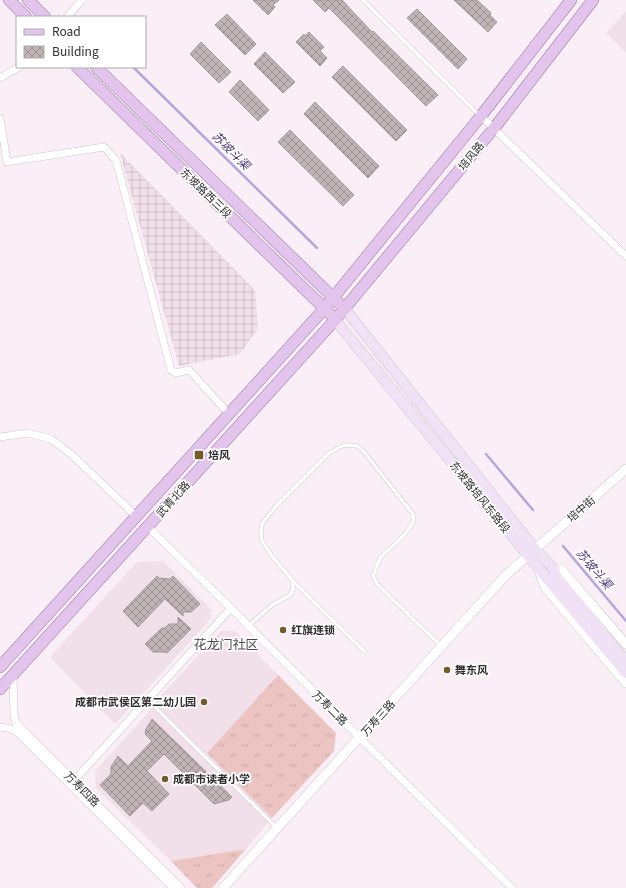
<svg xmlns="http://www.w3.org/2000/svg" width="626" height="888" viewBox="0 0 626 888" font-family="Georgia,'Noto Sans SC',serif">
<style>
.built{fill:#f1dfea}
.industrial{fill:url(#industrial-grid)}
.grass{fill:url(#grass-tufts)}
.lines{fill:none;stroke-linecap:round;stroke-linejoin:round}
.stream{stroke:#b5a7d9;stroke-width:2.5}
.building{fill:url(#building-cross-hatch);stroke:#a3979a}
.service-casing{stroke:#d1c7cd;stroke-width:4.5}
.minor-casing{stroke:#d1c7cd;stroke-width:8}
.tertiary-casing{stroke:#d1c7cd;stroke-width:10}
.secondary-casing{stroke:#d1c7cd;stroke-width:11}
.primary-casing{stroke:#9875a1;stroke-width:12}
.service{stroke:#fff;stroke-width:3.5}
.minor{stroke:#fff;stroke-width:7}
.tertiary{stroke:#fff;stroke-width:9}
.secondary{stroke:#f1e1f5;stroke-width:10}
.primary{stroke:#e2c4ec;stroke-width:11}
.poi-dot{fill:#735c2c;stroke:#fff;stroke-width:1.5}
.labels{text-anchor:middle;stroke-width:3.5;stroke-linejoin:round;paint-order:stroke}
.street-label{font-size:11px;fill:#312d2f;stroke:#fff}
.poi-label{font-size:11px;font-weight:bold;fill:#312d2f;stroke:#fff;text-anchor:start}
.water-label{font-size:12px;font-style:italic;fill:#4d3876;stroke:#fff}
.quarter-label{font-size:13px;fill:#51484e;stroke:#fff}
</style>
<defs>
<pattern id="industrial-grid" width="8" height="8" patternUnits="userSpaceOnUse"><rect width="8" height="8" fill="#f1dfea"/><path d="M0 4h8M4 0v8" fill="none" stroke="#cfc0c9"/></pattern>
<pattern id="grass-tufts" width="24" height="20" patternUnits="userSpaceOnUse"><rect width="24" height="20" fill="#ecc5c3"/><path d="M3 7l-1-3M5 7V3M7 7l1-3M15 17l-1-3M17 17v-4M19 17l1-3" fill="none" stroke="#cbaaa8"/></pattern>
<pattern id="building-cross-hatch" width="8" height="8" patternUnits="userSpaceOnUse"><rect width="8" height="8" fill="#c1b4b7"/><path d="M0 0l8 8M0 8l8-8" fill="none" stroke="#9d9395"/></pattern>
</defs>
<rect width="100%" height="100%" fill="#faeff6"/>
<g class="built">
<path d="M626 11V53L606 33Z"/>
<path d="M163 561 212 610 209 621 115 724 50 657 137 562Z"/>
<path d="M221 631H235L278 675 207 753 272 818 246 849 171 861 96 788 95 771 156 704 155 702Z"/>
</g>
<path class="industrial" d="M120 153 255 290 258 328 240 354 179 366Z"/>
<g class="grass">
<path d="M278 675 336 733 334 751 272 818 207 753Z"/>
<path d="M246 849 212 888H197L171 861Z"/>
</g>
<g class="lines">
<g class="stream">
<path d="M133 67 317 248"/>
<path d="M486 454 533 510"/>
<path d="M563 546 626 621"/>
</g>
</g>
<g class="building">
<path d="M253 0H279L273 5 275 7 268 15Z"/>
<path d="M313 0H342L372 32 373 31 438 95 426 106 329 8 325 12Z"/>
<path d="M454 0H477L491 13 490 15 497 22 488 32Z"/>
<path d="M417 9 467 59 458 69 407 18Z"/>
<path d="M227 14 256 44 245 55 215 25Z"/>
<path d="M309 32 324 47 320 51 327 58 320 66 296 42 304 34 305 36Z"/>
<path d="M201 42 231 72 219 83 190 54Z"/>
<path d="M265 52 295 82 283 93 254 64Z"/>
<path d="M343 66 407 130 396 141 332 77Z"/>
<path d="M240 80 269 110 258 121 229 92Z"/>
<path d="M315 102 379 166 368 178 304 114Z"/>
<path d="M290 130 354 195 343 206 278 142Z"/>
<path d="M157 576 159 578 170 579 173 576 200 604 191 612H183V616L165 599 138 627 123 611Z"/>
<path d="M178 617 191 629 167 653 165 652H153L145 644 162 628H165L169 624H178Z"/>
<path d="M152 719 232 797 229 800 214 804 164 754 147 771 169 794 152 811 143 803 130 816 100 785 111 774V767L118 756 128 766 152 741 145 734 146 729Z"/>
</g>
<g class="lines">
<defs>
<g id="service">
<path d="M363 0 480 116"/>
<path d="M293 581 365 652"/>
<path d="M248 626 272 605 290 595 293 590V581L272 556 262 541 261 533 262 524 276 506 329 453 344 445 357 446 364 452 413 514V523L405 534 380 558 373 576 378 585 441 646"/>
<path d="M148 700 277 828"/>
</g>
<g id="minor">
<path d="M67 17 82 0"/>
<path d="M0 78 19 67"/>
<path d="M481 116 626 256"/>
<path d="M0 118 7 162 104 147 116 160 171 370 176 373 189 370 229 414"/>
<path d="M0 437 28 433 51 439 71 454 137 517"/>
<path d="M148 527 231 608 360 738 512 888"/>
<path d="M13 675 14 716 17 724 181 888"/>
<path d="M0 727 12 729 17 732 173 888"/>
<path d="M70 785 231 608"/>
</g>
<g id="tertiary">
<path d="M554 569H561L626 644"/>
<path d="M539 571 545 587 626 683"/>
<path d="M223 888 505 576 626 469"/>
</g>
<g id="secondary">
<path d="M345 309 535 549 554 569 556 576 626 661"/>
<path d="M335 320 549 581 626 673"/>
</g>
<g id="primary">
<path d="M9 0 26 17"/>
<path d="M28 0 45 17"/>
<path d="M77 67 330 314"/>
<path d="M96 67 345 309"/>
<path d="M0 667 324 309 481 116 571 0"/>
<path d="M0 689 335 320 495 127 593 0"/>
</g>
</defs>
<use href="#service" class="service-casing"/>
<use href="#minor" class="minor-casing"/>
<use href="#tertiary" class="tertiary-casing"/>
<use href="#secondary" class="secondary-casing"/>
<use href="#primary" class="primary-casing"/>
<use href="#service" class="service"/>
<use href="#minor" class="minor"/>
<use href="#tertiary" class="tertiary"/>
<use href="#secondary" class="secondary"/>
<use href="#primary" class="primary"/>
</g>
<g class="poi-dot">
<rect x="194" y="450" width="10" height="10" rx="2"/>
<circle cx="283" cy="630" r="4"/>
<circle cx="447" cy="670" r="4"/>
<circle cx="204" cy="702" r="4"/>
<circle cx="165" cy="779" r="4"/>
</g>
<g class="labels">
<g class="street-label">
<text transform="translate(471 156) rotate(-50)" y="4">培风路</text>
<text transform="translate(206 193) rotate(44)" y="4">东坡路西三段</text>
<text transform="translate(480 497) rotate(51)" y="4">东坡路培风东路段</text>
<text transform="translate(173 499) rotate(-48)" y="4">武青北路</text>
<text transform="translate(581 509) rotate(-41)" y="4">培中街</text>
<text transform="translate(330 708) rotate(45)" y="4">万寿二路</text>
<text transform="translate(378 718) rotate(-48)" y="4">万寿三路</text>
<text transform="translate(82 789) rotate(45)" y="4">万寿四路</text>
</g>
<g class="poi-label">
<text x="208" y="459">培风</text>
<text x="291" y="634">红旗连锁</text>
<text x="455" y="674">舞东风</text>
<text x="196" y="706" text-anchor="end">成都市武侯区第二幼儿园</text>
<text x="173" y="783">成都市读者小学</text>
</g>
<g class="water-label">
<text transform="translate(231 151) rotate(45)" y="4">苏坡斗渠</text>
<text transform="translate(594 569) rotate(50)" y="4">苏坡斗渠</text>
</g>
<g class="quarter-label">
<text x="226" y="649">花龙门社区</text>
</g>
</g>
<rect x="16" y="16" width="130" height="52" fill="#ffffff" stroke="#adabac"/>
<rect x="24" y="29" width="20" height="6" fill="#e2c4ec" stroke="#adabac"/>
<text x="52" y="36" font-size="12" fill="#312d2f">Road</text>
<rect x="24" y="46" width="20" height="12" fill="url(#building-cross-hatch)" stroke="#adabac"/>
<text x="52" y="56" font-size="12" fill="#312d2f">Building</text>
</svg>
